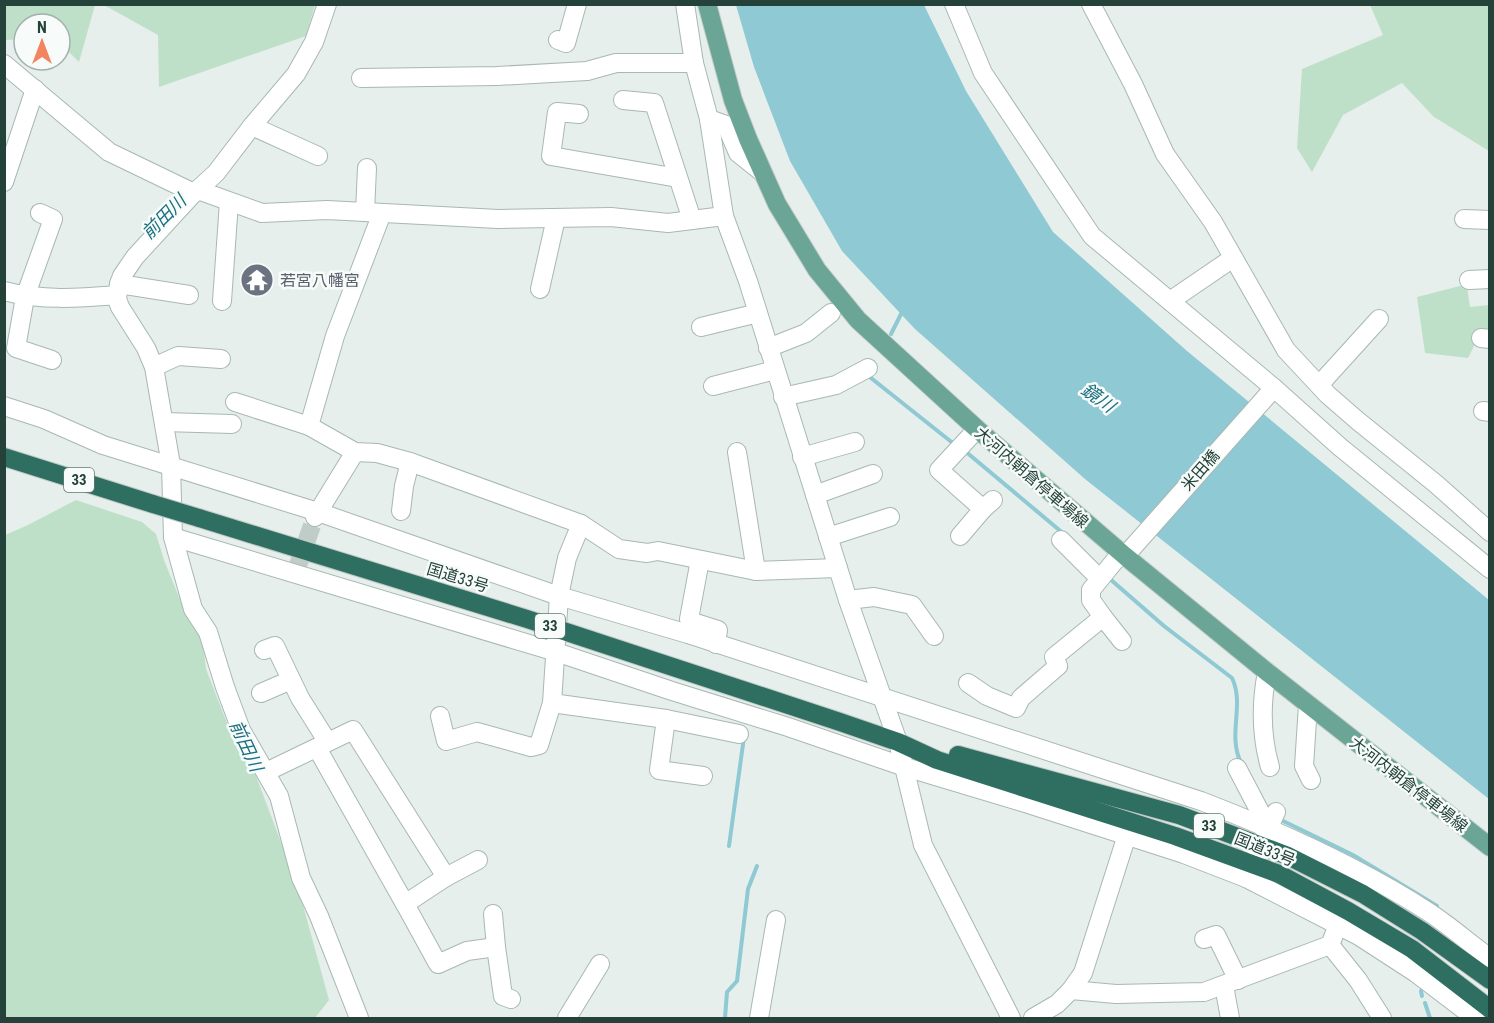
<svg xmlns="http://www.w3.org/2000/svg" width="1494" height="1023" viewBox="0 0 1494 1023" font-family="'Roboto Condensed','Noto Sans JP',sans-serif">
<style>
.green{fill:#bfe0c8}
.water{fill:#8ec9d4}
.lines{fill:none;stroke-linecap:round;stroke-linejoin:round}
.stream{stroke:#8ec9d4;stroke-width:4}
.building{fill:#bbcac4;stroke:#b8c9c2;stroke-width:1.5}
.minor-tunnel{stroke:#bfccc8;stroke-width:18;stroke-dasharray:18 9;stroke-linecap:butt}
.minor-casing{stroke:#a8b8b2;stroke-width:20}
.major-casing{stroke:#c2cac8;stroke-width:20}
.highway-casing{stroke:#c2cac8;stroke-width:20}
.minor{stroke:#fff;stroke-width:18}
.major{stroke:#6aa596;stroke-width:18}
.highway{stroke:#2f6f62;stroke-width:18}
.highway-bridge-casing{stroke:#c2cac8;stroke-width:20;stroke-linecap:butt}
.highway-bridge{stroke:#2f6f62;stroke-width:18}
.labels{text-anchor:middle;stroke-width:5;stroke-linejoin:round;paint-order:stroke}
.shield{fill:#f7fbf9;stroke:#637a73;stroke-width:1.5}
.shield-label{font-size:15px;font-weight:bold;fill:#24423a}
.worship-label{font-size:16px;fill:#5b616d;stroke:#f7fbf9;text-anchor:start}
.street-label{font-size:16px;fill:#24423a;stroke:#f7fbf9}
.water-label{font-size:18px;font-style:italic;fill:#1c6f80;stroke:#f7fbf9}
</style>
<rect width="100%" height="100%" fill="#e6efeb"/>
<g class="green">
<path d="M4 5H95L79 62 60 43V24H24V39L5 40Z"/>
<path d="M104 5 315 4V5L306 36 159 87 158 35Z"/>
<path d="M1370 5H1489V151L1434 117 1402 83 1343 115 1312 172 1297 148 1302 69 1383 35Z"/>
<path d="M1460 286H1467L1470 307 1489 305V334L1478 338 1468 358 1425 353 1417 297Z"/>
<path d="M76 500 142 522 156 534 164 560 185 612 203 642 206 669 237 749 256 776 285 853 301 898 329 1000 315 1018H5V535L28 525Z"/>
</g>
<path class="water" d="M736 5H924L966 91 1053 232 1187 351 1489 600V799L1085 479 915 329 842 251 790 161 754 67Z"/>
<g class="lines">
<g class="stream">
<path d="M891 334 902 312"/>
<path d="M870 373 871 378 954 444"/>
<path d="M965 451 1064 534"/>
<path d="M1110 579 1164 626 1232 678C1245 705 1227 734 1241 763"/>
<path d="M1279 819 1353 855 1437 906"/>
<path d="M729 846 744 737"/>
<path d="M1421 991 1422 996"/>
<path d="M1425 1003 1430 1018"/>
<path d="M725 1018 727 992 737 981 748 889 757 866"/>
</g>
</g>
<path class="building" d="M253 273 262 275 260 287 251 285Z"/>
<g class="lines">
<path class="minor-tunnel" d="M297 568 315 517"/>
<defs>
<g id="minor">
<path d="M327 4 314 42 296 74 252 126 216 173 192 195 135 257 122 276 119 284 117 299 120 307 146 348 154 367 171 465 173 537 193 609 208 632 225 687 241 730 279 796 301 878 319 916 359 1018"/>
<path d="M685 4 694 63 709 119 724 216 748 281 848 600 898 742 923 845 1011 1018"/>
<path d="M954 4 983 73 1092 236 1274 388 1232 353"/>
<path d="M1091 4 1133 84 1165 154 1213 222 1286 350 1328 395 1358 421 1436 484 1490 532"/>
<path d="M558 40 566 43 577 4"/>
<path d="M4 64 109 152 194 193"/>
<path d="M361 78 497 76 587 71 616 63H694"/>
<path d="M623 100 654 103 692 220"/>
<path d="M579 114 557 112 551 156 678 178"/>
<path d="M709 119 726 125 738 153 763 173"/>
<path d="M252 126 318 156"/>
<path d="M4 182 35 89"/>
<path d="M198 190 262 213 327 210 498 219 611 217 668 223 724 216"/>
<path d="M365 212 367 168"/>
<path d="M40 213 53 219 25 297 16 348 52 360"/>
<path d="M382 213 335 336 309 426 355 452 377 453 410 462 581 524 619 549 647 553 658 551 756 571 838 568"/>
<path d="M1464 219 1490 220"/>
<path d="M1469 280 1490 279"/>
<path d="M119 284 189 295"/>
<path d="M540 289 556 218"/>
<path d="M4 291C41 301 80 298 117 295"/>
<path d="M222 301 229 202"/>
<path d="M1170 301 1233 258"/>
<path d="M701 327 758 313"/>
<path d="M1481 338 1490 339"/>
<path d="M768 348 806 333 831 313"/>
<path d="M154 367 178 356 221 359"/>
<path d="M1320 384 1379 319"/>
<path d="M713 386 775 370"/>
<path d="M783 397 836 385 868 368"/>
<path d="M235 402 309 426"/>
<path d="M4 406 44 419 103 445 318 512 559 596 688 634 1201 801C1279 831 1357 866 1427 911 1449 925 1469 943 1490 958"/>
<path d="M1483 411 1490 412"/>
<path d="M164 422 232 424"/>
<path d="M977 429 939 470 983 509"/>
<path d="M737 452 756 571"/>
<path d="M802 457 855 442"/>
<path d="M815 495 873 474"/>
<path d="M401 511 404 486 410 462"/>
<path d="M315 517 355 452"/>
<path d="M581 524 567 558 559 596 552 703 666 719 739 734"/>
<path d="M960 536 983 509 993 500"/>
<path d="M173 537 556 652 672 691 788 727 905 767 1025 803 1184 854 1246 878 1359 936 1416 973 1475 1018"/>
<path d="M828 537 890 517"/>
<path d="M1061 540 1099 578"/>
<path d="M1125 556 1274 388 1340 447 1490 569"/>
<path d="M700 560 689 619 693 622 718 630 716 644"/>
<path d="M848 600 874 597 912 605 934 636"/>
<path d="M1103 617 1122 641"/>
<path d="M264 650 275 646 300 698 327 741"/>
<path d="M1267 672C1261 703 1261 736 1270 767"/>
<path d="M968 683 987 696 1016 708 1021 698 1058 666 1054 657 1103 617 1091 600V590L1121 553"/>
<path d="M261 693 291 680"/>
<path d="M1308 705 1304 766 1311 780"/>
<path d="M440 716 446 741 477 732 531 747 539 745 552 703"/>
<path d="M666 719 659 770 703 776"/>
<path d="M1237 768 1268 827"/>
<path d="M266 772 353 730 446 877 405 904 317 748"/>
<path d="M446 877 478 860"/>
<path d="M1246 878 1276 812"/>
<path d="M405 904 438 964 467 951 496 947"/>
<path d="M493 914 496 947 503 996 511 999"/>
<path d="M1204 939 1216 935 1238 980"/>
<path d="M1330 945 1358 980 1382 1018"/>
<path d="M1224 986 1230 1018"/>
<path d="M1071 990 1083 973 1127 835"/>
<path d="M567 1018 600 964"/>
<path d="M759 1018 776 920"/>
<path d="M1033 1018 1057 1004 1071 990 1116 994 1204 992 1330 945 1338 925"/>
</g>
<path id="major" d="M707 4 733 100 748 139 777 204 817 270 858 320 977 429 1125 556 1267 672 1490 847"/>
<g id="highway">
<path d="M4 457 153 504"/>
<path d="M199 518 527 619 840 722 898 742 937 760 1175 836 1279 874 1348 911 1412 949 1490 1009"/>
<path d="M958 755 1179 815 1288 856 1363 894 1422 931 1490 980"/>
</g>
</defs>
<use href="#minor" class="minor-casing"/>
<use href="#major" class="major-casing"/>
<use href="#highway" class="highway-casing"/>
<use href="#minor" class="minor"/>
<use href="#major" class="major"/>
<use href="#highway" class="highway"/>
<defs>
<path id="highway-bridge" d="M153 504 199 518"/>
</defs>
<use href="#highway-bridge" class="highway-bridge-casing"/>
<use href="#highway-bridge" class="highway-bridge"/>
</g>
<defs>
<symbol id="temple-disc" viewBox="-11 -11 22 22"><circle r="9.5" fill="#6b7280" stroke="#f7fbf9"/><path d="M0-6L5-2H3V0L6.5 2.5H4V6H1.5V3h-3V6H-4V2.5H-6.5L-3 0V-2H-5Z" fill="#fff"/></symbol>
</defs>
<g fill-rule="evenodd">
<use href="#temple-disc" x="238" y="261" width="38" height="38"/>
</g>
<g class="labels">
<g class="shield">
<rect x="64" y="468" width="30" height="24" rx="4.5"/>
<rect x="535" y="614" width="30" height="24" rx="4.5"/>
<rect x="1194" y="814" width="30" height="24" rx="4.5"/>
</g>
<g class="shield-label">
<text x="79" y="485">33</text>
<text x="550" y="631">33</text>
<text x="1209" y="831">33</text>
</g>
<g class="worship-label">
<text x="280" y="286">若宮八幡宮</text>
</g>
<g class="street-label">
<text transform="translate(1200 470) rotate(-49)" y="6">米田橋</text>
<text transform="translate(1032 477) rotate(41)" y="6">大河内朝倉停車場線</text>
<text transform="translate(458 577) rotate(17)" y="6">国道33号</text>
<text transform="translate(1409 784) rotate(38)" y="6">大河内朝倉停車場線</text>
<text transform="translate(1265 849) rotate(22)" y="6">国道33号</text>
</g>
<g class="water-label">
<text transform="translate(164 217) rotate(-45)" y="6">前田川</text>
<text transform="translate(1098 398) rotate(36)" y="6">鏡川</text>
<text transform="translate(246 746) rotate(65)" y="6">前田川</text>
</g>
</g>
<rect width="1494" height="1023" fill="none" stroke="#24423a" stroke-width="12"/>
<g transform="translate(42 42)"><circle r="28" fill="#f7fbf9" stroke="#a3b1ad" stroke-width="1.5"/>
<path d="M0-4.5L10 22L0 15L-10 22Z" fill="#f4845f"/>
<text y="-9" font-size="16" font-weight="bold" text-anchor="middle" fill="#24423a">N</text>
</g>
</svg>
